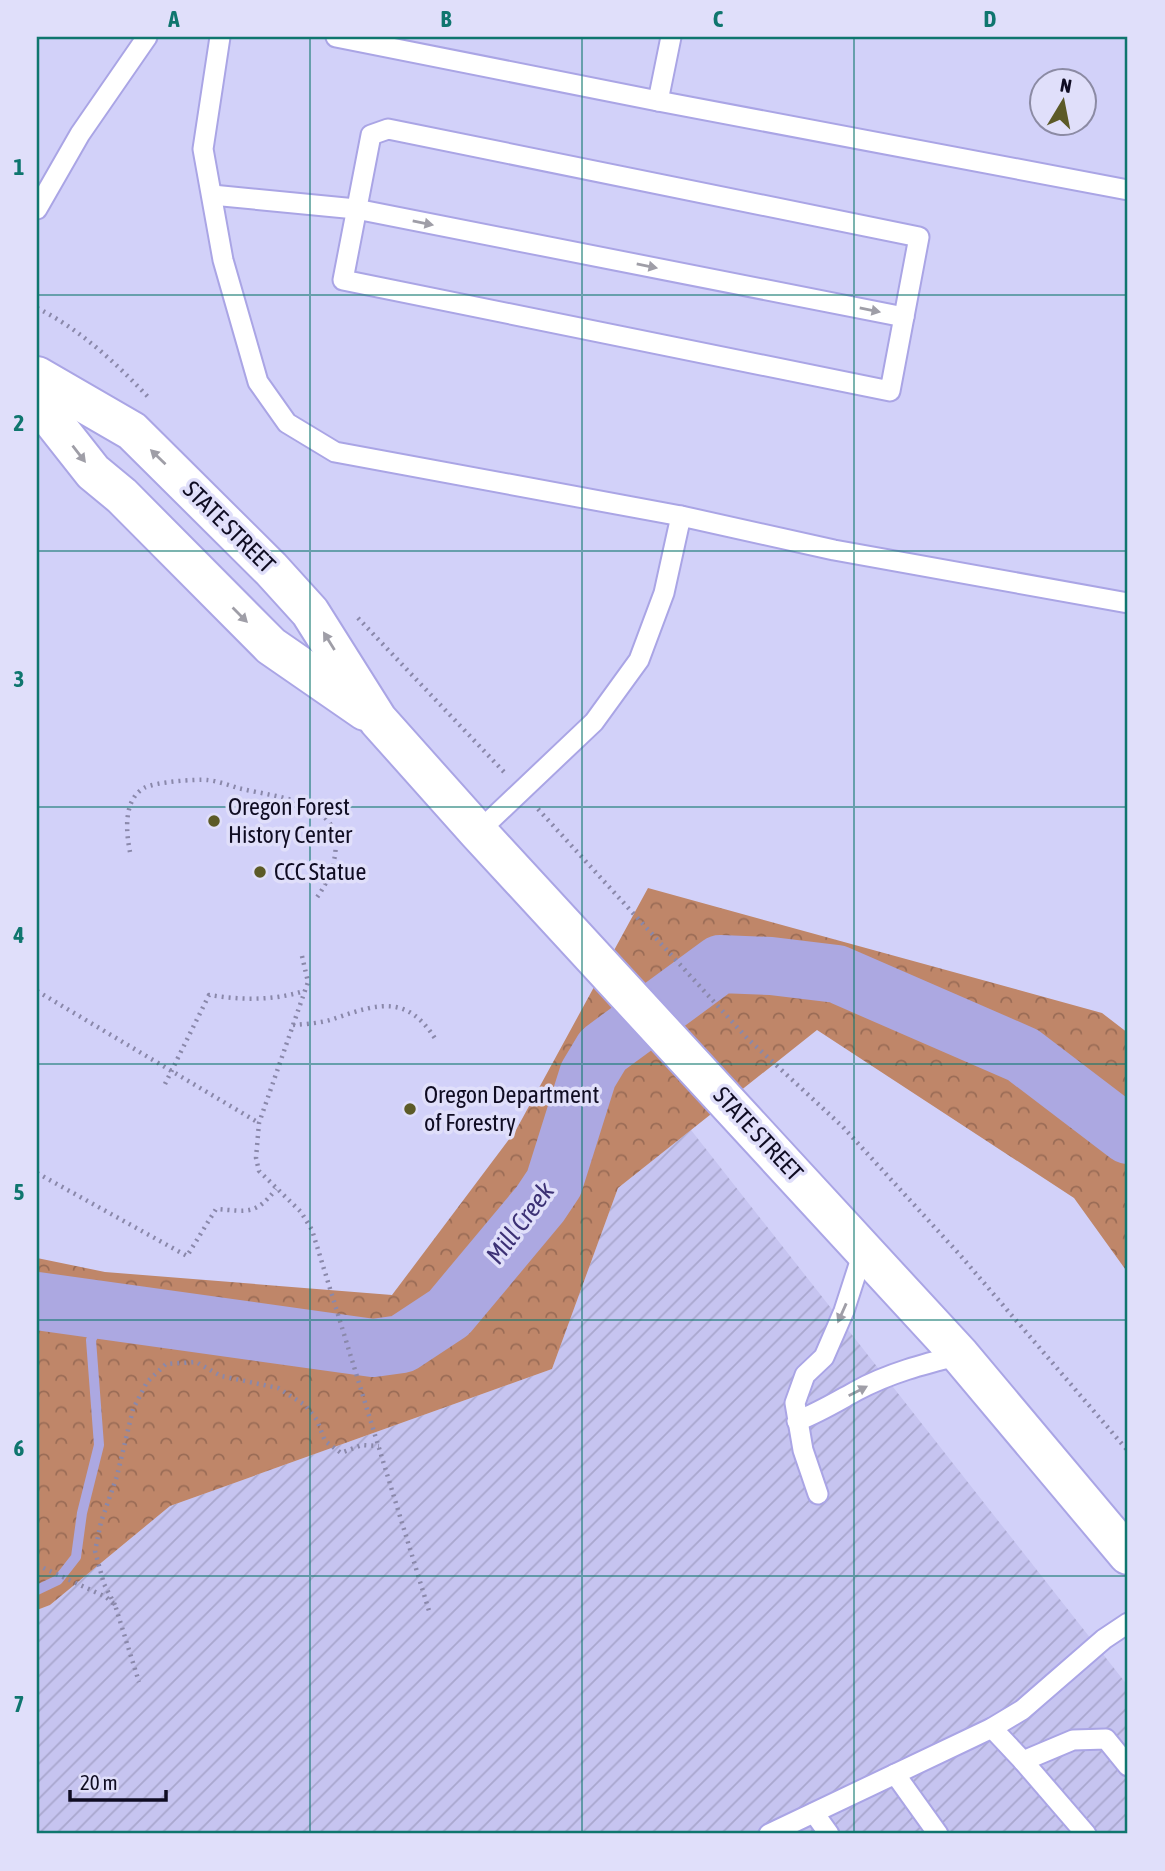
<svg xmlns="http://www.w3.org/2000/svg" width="1165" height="1871" viewBox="0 0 1165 1871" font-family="'Asap Condensed',sans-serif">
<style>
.industrial{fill:url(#industrial-furrows)}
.forest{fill:url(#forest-crowns)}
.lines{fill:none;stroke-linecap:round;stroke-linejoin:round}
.stream{stroke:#aca8e1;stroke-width:10}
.river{stroke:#aca8e1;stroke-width:58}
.service-casing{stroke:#aaa5e5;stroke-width:23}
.secondary-casing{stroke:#aaa5e5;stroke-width:42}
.path{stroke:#8a88aa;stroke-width:4.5;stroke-dasharray:2 5;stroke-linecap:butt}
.service{stroke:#fff;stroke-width:19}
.secondary{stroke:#fff;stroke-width:38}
.oneway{fill:#9f9ea7}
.grid{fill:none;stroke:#0f766e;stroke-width:2;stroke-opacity:0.55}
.poi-dot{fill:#5c5a27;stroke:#e0dffa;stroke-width:2.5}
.labels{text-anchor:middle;stroke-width:7;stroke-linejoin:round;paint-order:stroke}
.street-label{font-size:24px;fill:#0f0c22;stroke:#e0dffa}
.poi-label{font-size:24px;fill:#0f0c22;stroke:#e0dffa;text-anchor:start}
.water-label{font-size:26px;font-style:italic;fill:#3c3175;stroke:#e0dffa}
.neatline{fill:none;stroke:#0f766e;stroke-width:2.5}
.grid-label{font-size:23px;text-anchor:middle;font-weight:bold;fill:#0f766e}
</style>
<defs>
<pattern id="industrial-furrows" width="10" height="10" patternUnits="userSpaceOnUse" patternTransform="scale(1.75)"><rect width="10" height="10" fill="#c6c4f0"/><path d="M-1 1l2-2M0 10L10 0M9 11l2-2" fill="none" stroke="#a9a7ce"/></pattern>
<pattern id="forest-crowns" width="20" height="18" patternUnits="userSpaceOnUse" patternTransform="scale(1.75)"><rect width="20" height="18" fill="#bf8669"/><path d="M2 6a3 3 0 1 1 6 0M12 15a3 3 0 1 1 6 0" fill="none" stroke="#9a6c56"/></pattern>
</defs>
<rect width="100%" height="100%" fill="#d2d1f9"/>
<path class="industrial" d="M691 1130 1128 1686V1834H37V1610L50 1605 170 1506 552 1369 618 1188Z"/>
<path class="forest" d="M648 888 1102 1013 1128 1033V1273L1074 1198 817 1030 618 1188 552 1369 170 1506 50 1605 37 1610V1258L105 1272 392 1295 516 1130Z"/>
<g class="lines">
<path class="stream" d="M37 1590 58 1580 76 1557 82 1513 99 1445 91 1340 106 1311"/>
<path class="river" d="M37 1301 373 1348 402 1344 449 1313 540 1204 554 1183 588 1075 603 1050 720 964 771 966 837 974 1023 1055 1128 1135"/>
<defs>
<g id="service">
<path d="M220 37 203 149 223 260 258 382 287 423 335 452 681 516"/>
<path d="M336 37 658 101 1128 190"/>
<path d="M658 101 671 37"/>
<path d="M388 129 919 237 890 391 343 280 371 135Z"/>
<path d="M212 195 356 209 904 317"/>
<path d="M37 209 80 134 147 37"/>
<path d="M478 832 594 722 639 660 664 593 681 516 834 550 1128 603"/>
<path d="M797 1421C818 1413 836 1402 856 1391 889 1373 924 1364 960 1355"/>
<path d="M818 1494 803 1450 795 1403 805 1375 824 1357 844 1311 864 1249"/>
<path d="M992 1728 1023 1761 1073 1740 1106 1739 1128 1766"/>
<path d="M1023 1761 1086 1834"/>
<path d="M895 1774 938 1834"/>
<path d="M814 1813 829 1834"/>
<path d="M769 1834 992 1728 1022 1710 1104 1639 1128 1623"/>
</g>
<g id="secondary">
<path d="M37 376 132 431 271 569 310 612 378 720 478 832 960 1355 1128 1555"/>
<path d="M37 401 93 472 122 496 271 646 365 711"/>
</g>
</defs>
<use href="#service" class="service-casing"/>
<use href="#secondary" class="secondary-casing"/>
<g class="path">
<path d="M37 308C80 329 117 364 150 399"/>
<path d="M358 618 504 772"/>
<path d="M538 809 747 1038 843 1127 960 1255 1128 1451"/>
<path d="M130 852C126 832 123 800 144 788 154 782 196 779 207 780 218 781 228 785 238 788 262 794 294 797 316 810 320 813 328 820 331 825 343 848 330 881 315 900"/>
<path d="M302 956 308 982 259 1123 256 1158 259 1171 301 1212 312 1230 430 1614"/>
<path d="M37 991 259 1123"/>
<path d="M293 1025C307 1024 323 1023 336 1018 380 1003 408 995 436 1040"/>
<path d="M165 1084 209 995C241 1000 272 1001 304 991"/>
<path d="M37 1173 187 1256 216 1209C247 1211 255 1216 276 1189"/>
<path d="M37 1565 106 1597 115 1605 139 1682"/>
<path d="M115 1605 104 1584 95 1551 101 1522 117 1476 133 1409 147 1382 166 1364 196 1362 221 1376 278 1388 305 1405 317 1420 325 1441 341 1453 362 1445 379 1446"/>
</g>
<use href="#service" class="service"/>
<use href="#secondary" class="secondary"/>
</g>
<defs><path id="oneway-solid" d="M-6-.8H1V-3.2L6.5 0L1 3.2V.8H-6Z" transform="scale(1.75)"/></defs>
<g class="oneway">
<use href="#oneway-solid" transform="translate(423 223) rotate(11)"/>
<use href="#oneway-solid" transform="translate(647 266) rotate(11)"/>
<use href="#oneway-solid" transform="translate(870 310) rotate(11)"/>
<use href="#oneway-solid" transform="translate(79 454) rotate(52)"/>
<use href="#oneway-solid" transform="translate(158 457) rotate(-136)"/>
<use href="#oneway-solid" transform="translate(240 615) rotate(45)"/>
<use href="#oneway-solid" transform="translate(329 641) rotate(-122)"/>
<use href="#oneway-solid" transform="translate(842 1313) rotate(114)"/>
<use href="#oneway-solid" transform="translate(858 1391) rotate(-27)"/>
</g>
<path class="grid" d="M310 37V1834M582 37V1834M854 37V1834M37 295H1128M37 551H1128M37 807H1128M37 1064H1128M37 1320H1128M37 1576H1128"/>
<g class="poi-dot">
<circle cx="214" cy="821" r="7"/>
<circle cx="260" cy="872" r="7"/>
<circle cx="410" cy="1109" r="7"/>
</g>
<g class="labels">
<g class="street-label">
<text transform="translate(229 527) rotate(45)" y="8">STATE STREET</text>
<text transform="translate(758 1134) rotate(47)" y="8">STATE STREET</text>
</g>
<g class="poi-label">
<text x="228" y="815">Oregon Forest<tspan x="228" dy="28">History Center</tspan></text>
<text x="274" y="880">CCC Statue</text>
<text x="424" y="1103">Oregon Department<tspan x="424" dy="28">of Forestry</tspan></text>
</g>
<g class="water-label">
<text transform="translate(520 1223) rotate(-53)" y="9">Mill Creek</text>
</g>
</g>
<rect width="1165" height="1871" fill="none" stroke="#e0dffa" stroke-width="77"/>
<g transform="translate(1063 102) rotate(10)"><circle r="33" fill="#e0dffa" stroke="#8c8ba4" stroke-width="2"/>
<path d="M0-5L12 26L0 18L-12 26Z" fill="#5c5a27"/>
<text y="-10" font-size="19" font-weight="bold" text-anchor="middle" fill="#0f0c22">N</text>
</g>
<path d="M70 1790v10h96v-10" fill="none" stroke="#0f0c22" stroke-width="3.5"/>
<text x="80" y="1790" font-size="21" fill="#0f0c22" stroke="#e0dffa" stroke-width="5" paint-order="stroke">20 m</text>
<rect x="38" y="38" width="1088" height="1794" class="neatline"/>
<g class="grid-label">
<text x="174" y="27">A</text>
<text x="446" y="27">B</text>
<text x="718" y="27">C</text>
<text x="990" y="27">D</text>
<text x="19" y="175">1</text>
<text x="19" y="431">2</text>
<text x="19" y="687">3</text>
<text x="19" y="943">4</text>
<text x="19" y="1200">5</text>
<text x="19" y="1456">6</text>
<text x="19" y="1712">7</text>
</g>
</svg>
